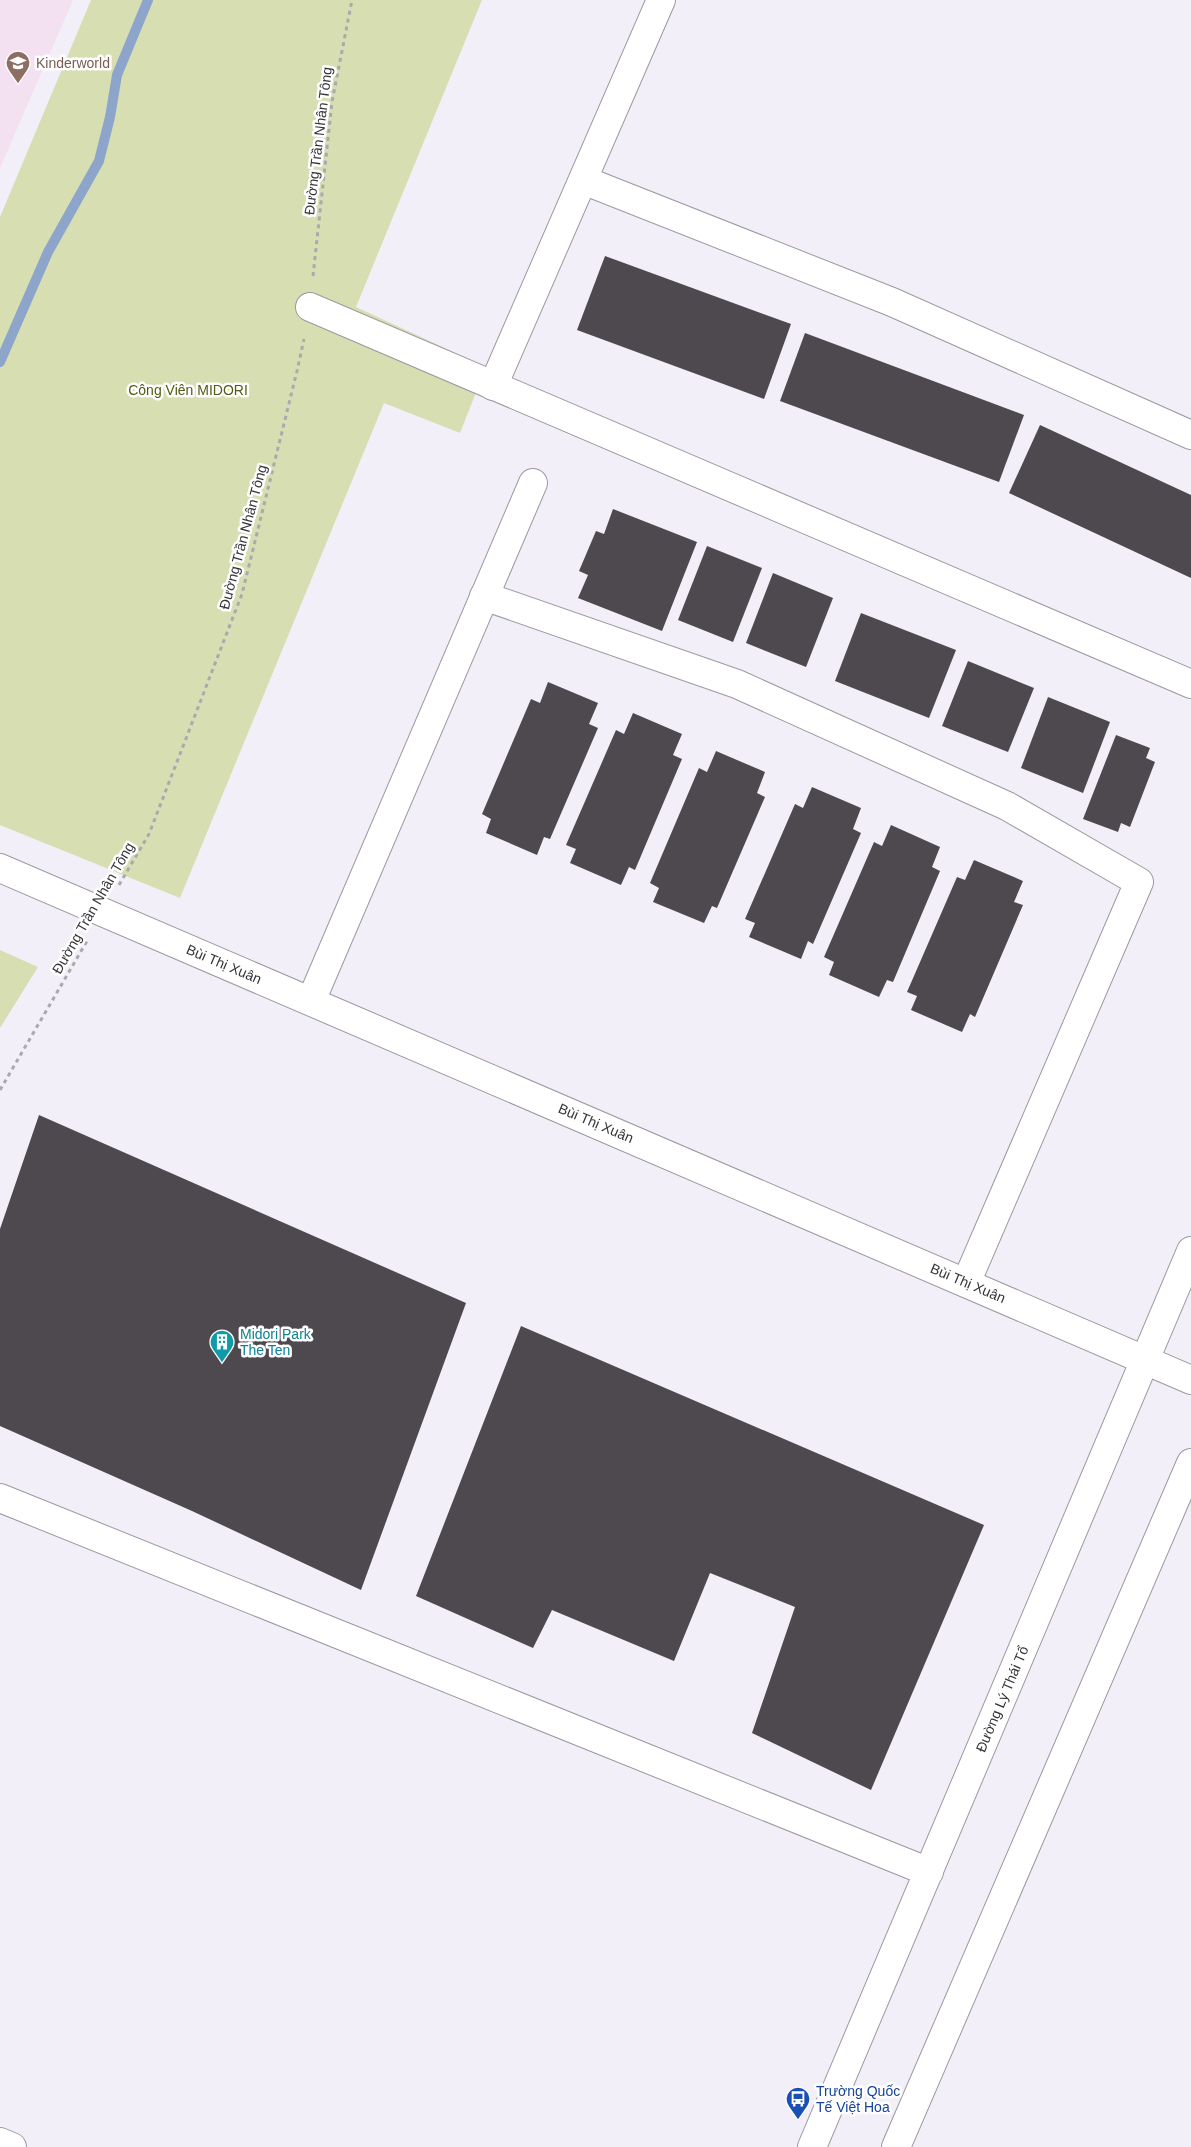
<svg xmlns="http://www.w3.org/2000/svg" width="1191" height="2147" viewBox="0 0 1191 2147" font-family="Arial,sans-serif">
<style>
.education{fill:#f3e0f1}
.green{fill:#d7deb2}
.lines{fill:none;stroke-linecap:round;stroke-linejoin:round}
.stream{stroke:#8da5cb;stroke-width:10}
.building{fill:#4e484f}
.minor-casing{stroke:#9c98a1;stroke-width:30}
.path{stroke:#aba8af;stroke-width:3;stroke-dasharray:4 4;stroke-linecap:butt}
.minor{stroke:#fff;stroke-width:28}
.labels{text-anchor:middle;stroke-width:5;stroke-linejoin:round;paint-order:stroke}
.education-label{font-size:14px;fill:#785e54;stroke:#fefefe;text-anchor:start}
.street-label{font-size:14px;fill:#353337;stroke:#fefefe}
.park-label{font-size:14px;fill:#555b14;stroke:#fefefe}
.culture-label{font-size:14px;fill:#0d838f;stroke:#fefefe;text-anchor:start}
.transit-label{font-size:14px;fill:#164399;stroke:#fefefe;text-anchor:start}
</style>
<rect width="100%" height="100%" fill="#f3eff8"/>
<path class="education" d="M0 0H73L0 168Z"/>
<g class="green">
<path d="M91 0H482L356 307 486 367 460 433 384 403 180 898 0 825V217Z"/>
<path d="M0 950 38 967 0 1028Z"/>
</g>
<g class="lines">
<path class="stream" d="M0 362 48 252 99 161 110 117 117 75 148 0"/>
</g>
<g class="building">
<path d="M605 256 791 324 764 399 577 330Z"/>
<path d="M805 333 1024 415 999 482 780 401Z"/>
<path d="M1040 425 1191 495V578L1009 493Z"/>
<path d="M613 509 697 542 662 631 578 598 588 575 579 571 596 531 604 534Z"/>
<path d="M707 546 762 568 733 642 678 620Z"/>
<path d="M773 573 833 598 806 667 746 643Z"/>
<path d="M861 613 956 650 929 718 835 681Z"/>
<path d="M968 661 1034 688 1008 752 942 726Z"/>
<path d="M548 682 598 703 589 724 598 728 550 839 544 837 537 855 486 833 491 819 482 814 531 699 540 703Z"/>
<path d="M1048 697 1110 722 1083 793 1021 768Z"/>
<path d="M633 713 682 734 673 755 682 759 635 870 629 867 621 885 570 863 576 849 566 845 616 730 624 734Z"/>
<path d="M1116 735 1150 748 1146 758 1155 762 1130 827 1121 823 1118 832 1083 819Z"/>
<path d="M716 751 765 772 757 793 765 797 717 908 712 906 704 923 653 902 659 888 650 883 699 768 707 772Z"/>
<path d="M812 787 861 808 853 829 861 833 813 944 808 941 801 959 749 937 755 923 745 919 795 804 803 808Z"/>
<path d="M891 825 940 847 932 867 940 871 893 982 887 980 879 997 829 975 834 962 824 957 874 842 882 846Z"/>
<path d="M974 860 1023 881 1014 902 1023 905 975 1017 970 1014 962 1032 911 1010 917 996 907 992 957 877 965 880Z"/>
<path d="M39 1115 466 1303 361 1590 192 1511 0 1426V1229Z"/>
<path d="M521 1326 984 1525 871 1790 752 1733 795 1607 710 1573 674 1661 552 1610 533 1648 416 1596Z"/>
</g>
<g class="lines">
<defs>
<g id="minor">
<path d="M583 180 892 302 1191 435"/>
<path d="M310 307 1191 684"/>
<path d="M493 386 661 0"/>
<path d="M484 596 737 684 1007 806 1139 882 966 1283"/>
<path d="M0 868 1191 1380"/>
<path d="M311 1001 533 483"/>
<path d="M0 1498 929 1872"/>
<path d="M0 2142 12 2147"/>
<path d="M812 2147 1191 1251"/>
<path d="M896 2147 1191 1463"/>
</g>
</defs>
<use href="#minor" class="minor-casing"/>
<g class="path">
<path d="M313 276 332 102 352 0"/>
<path d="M119 885 149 834 242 594 297 371 304 339"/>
<path d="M0 1090 87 941"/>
</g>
<use href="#minor" class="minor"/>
</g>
<defs>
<symbol id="school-pin" viewBox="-11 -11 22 30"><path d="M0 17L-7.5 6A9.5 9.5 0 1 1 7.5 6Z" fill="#8d6e63" stroke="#fefefe"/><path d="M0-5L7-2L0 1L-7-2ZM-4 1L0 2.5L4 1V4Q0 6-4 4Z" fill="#fff"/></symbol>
<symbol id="building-pin" viewBox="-11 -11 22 30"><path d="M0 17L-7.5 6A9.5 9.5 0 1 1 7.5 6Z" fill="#0f9aa8" stroke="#fefefe"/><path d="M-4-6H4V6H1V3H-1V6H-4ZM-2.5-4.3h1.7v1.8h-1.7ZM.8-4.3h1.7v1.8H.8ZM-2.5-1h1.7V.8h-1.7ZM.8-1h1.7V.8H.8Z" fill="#fff"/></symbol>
<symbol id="bus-pin" viewBox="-11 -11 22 30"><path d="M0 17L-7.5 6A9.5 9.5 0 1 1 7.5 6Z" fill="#1a4fb4" stroke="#fefefe"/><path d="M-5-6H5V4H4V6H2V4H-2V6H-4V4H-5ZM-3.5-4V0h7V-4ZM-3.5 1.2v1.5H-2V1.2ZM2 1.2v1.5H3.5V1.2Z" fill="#fff"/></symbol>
</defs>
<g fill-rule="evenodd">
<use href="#school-pin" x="4" y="49" width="28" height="38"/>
<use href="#building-pin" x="208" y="1328" width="28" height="38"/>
<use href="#bus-pin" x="784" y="2085" width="28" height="38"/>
</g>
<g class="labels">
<g class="education-label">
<text x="36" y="68">Kinderworld</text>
</g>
<g class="street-label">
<text transform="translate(318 141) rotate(-83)" y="5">Đường Trần Nhân Tông</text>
<text transform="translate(243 537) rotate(-75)" y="5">Đường Trần Nhân Tông</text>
<text transform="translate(93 908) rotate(-60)" y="5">Đường Trần Nhân Tông</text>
<text transform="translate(224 964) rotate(23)" y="5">Bùi Thị Xuân</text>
<text transform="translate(596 1123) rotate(23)" y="5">Bùi Thị Xuân</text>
<text transform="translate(968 1283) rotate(23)" y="5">Bùi Thị Xuân</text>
<text transform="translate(1002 1699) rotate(-67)" y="5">Đường Lý Thái Tổ</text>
</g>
<g class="park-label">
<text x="188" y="395">Công Viên MIDORI</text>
</g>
<g class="culture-label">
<text x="240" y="1339">Midori Park<tspan x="240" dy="16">The Ten</tspan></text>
</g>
<g class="transit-label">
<text x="816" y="2096">Trường Quốc<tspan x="816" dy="16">Tế Việt Hoa</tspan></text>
</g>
</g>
</svg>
